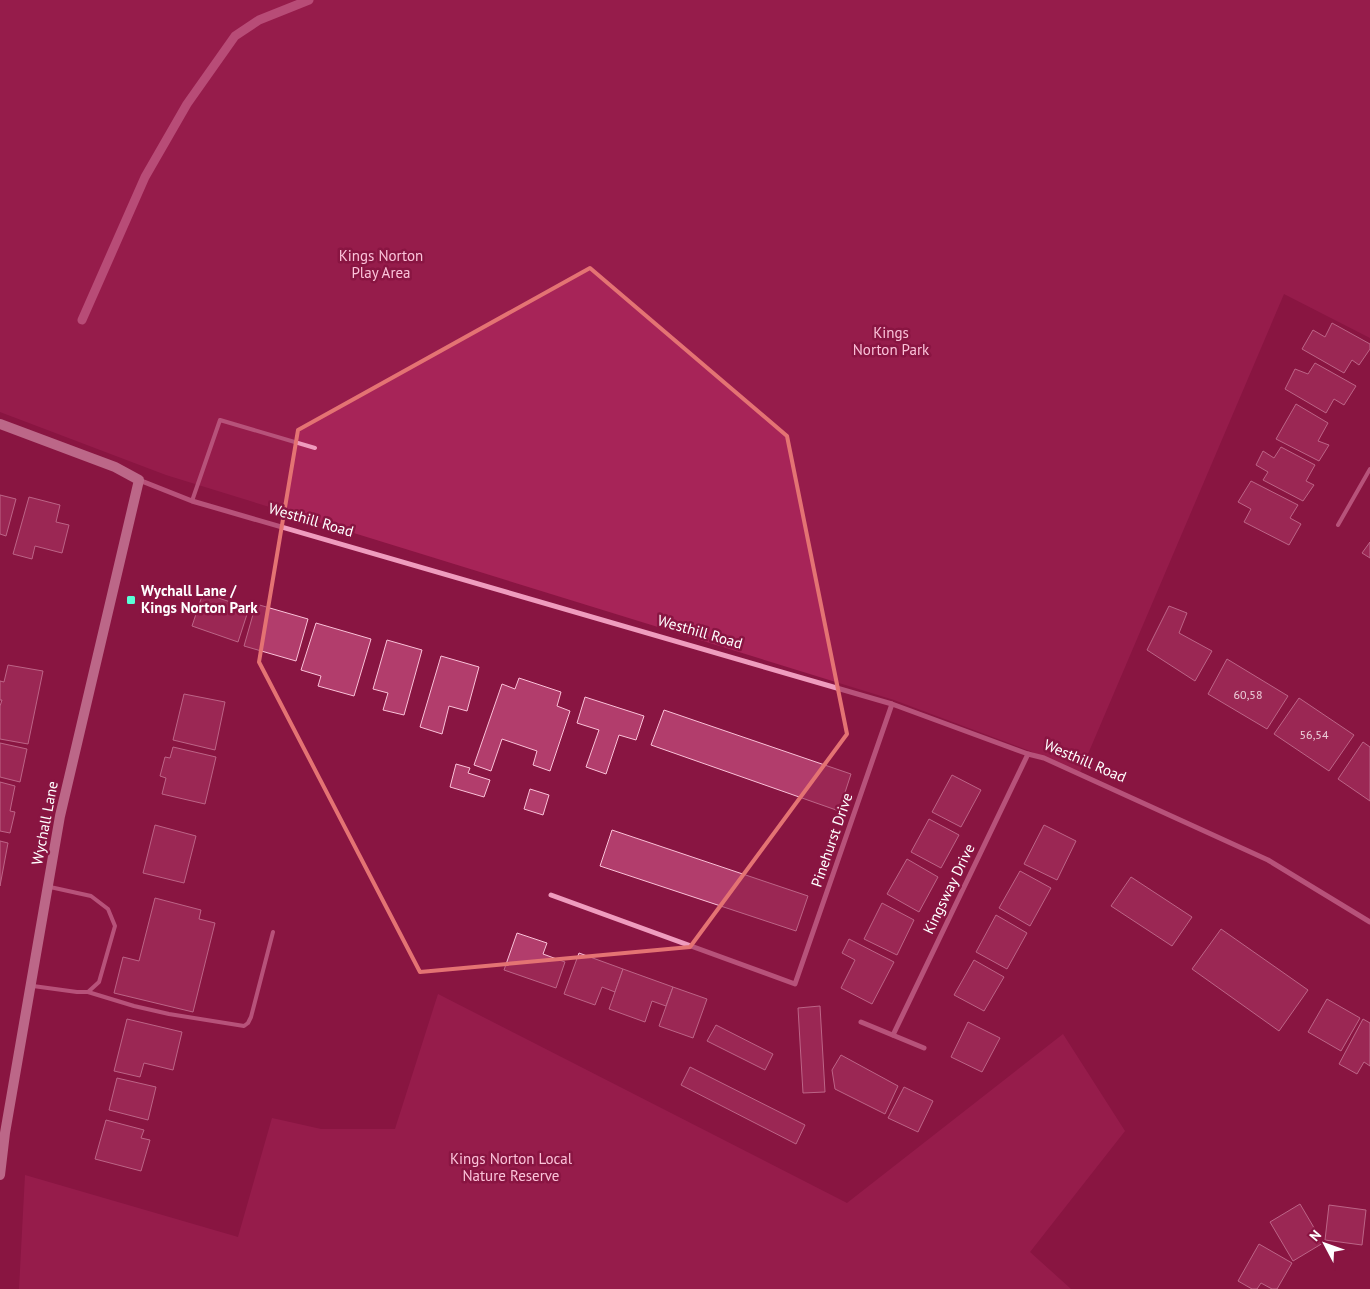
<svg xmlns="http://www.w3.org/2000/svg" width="1370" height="1289" viewBox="0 0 1370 1289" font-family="'PT Sans',sans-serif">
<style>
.green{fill:#a72458}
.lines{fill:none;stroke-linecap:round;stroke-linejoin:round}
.stream{stroke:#f28eb8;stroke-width:9}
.building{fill:#b23d6c;stroke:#fbc2d9}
.lane{stroke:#ef9cbe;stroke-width:4}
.street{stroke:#ef9cbe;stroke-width:5}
.secondary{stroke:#facadd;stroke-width:10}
.marked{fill:none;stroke:#e47373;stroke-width:4;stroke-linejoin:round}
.poi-dot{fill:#5affd7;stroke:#891542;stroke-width:2}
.labels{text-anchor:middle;stroke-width:5;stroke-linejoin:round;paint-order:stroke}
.number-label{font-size:12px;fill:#ecceda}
.park-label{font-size:15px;fill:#fbc2d9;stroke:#891542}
.street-label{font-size:15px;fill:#fff;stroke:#891542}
.poi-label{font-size:15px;font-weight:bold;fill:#fff;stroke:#891542;text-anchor:start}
</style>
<rect width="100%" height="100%" fill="#891542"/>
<g class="green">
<path d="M0 0H1370V338L1284 294 1079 775 1030 751 894 700 166 475 0 412Z"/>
<path d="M438 994 847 1203 1063 1034 1125 1131 1030 1252 1071 1289H19L25 1175 238 1237 272 1118 321 1129H395Z"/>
</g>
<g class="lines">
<path class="stream" d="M82 320 145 177 187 104 235 36 259 20 309 0"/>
</g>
<g class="building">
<path d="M1332 323 1370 344V349L1359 365 1352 360 1344 373 1302 349 1313 330 1325 337Z"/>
<path d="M1315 363 1356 386 1344 405 1334 399 1326 413 1285 389 1295 369 1308 374Z"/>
<path d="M1296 404 1328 423 1318 441 1329 445 1319 461 1276 439Z"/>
<path d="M1281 447 1315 465 1306 481 1314 485 1303 501 1263 480 1268 472 1256 465 1263 451 1274 458Z"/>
<path d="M1251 481 1298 505 1290 518 1301 524 1289 545 1244 522 1251 509 1238 502Z"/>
<path d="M0 495 16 499 6 536 0 534Z"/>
<path d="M29 497 60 505 56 522 69 525 62 553 35 546 32 559 13 554Z"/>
<path d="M1370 542V558L1362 553Z"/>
<path d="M203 593 249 608 238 642 192 626Z"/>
<path d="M256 604 308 619 296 661 244 646Z"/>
<path d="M1169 606 1187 613 1179 633 1212 651 1195 681 1147 650Z"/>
<path d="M316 623 371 639 354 696 318 686 321 676 301 670Z"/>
<path d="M387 640 422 650 404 715 383 710 388 693 373 689Z"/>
<path d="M441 656 479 667 467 711 449 706 442 734 420 727Z"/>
<path d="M1227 659 1288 696 1267 729 1208 694Z"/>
<path d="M8 665 43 671 28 744 0 739V706L2 700H0V681L4 682Z"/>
<path d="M519 678 561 692 557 706 570 711 550 771 533 765 537 751 502 739 491 771 474 765 502 684 515 689Z"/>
<path d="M184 694 225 702 215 750 173 740Z"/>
<path d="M585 697 644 716 636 740 619 735 606 774 586 767 599 730 577 723Z"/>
<path d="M1299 698 1354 735 1329 771 1274 734Z"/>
<path d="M664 710 851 774 839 811 651 745Z"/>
<path d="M1363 742 1370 747V801L1338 779Z"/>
<path d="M0 743 27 749 20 782 0 777Z"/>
<path d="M173 747 216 757 205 804 162 794 166 778 160 776 165 757 170 758Z"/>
<path d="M456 764 470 768 468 773 490 780 484 797 450 787Z"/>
<path d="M952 775 981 790 961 827 932 812Z"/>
<path d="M0 782 15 786 10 811 15 812 10 833 0 831Z"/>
<path d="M530 789 549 795 543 815 524 809Z"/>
<path d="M929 819 959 835 941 868 911 852Z"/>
<path d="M155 825 196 836 184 883 143 873Z"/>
<path d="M1044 825 1076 841 1057 880 1024 864Z"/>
<path d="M612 830 808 896 796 931 600 866Z"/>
<path d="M0 841 8 843 0 886Z"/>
<path d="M907 859 938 877 919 912 887 894Z"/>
<path d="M1020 871 1051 888 1030 926 999 908Z"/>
<path d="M1131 877 1192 917 1172 946 1111 906Z"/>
<path d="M155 898 201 910 199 919 215 923 193 1012 114 993 123 957 139 961Z"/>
<path d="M882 903 914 920 897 955 864 939Z"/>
<path d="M996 915 1027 933 1007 969 976 952Z"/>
<path d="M1221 929 1308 990 1279 1031 1192 969Z"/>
<path d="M517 933 547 943 543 954 565 962 556 988 504 970Z"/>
<path d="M849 939 894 962 872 1004 841 988 855 960 842 953Z"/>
<path d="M579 953 623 969 615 992 602 987 595 1005 564 994Z"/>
<path d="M974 960 1004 977 984 1011 954 995Z"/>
<path d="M623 969 673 987 666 1006 652 1001 645 1022 609 1009Z"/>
<path d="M673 987 707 999 693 1038 659 1026Z"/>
<path d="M1327 999 1360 1018 1341 1051 1308 1032Z"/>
<path d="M820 1006 825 1092 803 1093 798 1008Z"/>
<path d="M127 1019 182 1032 173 1070 144 1063 140 1077 114 1071Z"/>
<path d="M1363 1019 1370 1023V1066L1364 1062 1357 1074 1339 1064Z"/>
<path d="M968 1022 1000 1038 982 1072 951 1057Z"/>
<path d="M716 1025 773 1054 765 1070 707 1041Z"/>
<path d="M841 1055 898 1086 885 1114 835 1089 832 1070Z"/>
<path d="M690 1067 805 1125 796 1144 681 1085Z"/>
<path d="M117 1078 156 1087 148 1120 109 1110Z"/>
<path d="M904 1087 933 1101 918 1132 888 1118Z"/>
<path d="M106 1120 144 1130 141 1138 150 1140 141 1171 95 1159Z"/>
<path d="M1300 1204 1323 1243 1293 1261 1270 1222Z"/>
<path d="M1329 1205 1366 1210 1362 1245 1325 1240Z"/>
<path d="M1259 1244 1292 1263 1277 1289H1272L1261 1283 1257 1289H1252L1238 1281Z"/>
</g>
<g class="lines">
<g class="lane">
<path d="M192 501 220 420 315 448"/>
<path d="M1338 525 1370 469"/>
<path d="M33 986 77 992H88L99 982 115 926 108 909 91 896 50 887"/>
<path d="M88 992 134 1006 169 1014 244 1026 248 1023 251 1017 273 932"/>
</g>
<g class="street">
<path d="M139 480 192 501 892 704 1028 754 1044 758 1268 860 1370 922"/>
<path d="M551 895 795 984 892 704"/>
<path d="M861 1022 924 1048"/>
<path d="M893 1035 1028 754"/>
</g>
<path class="secondary" d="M0 424 115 467 139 480 60 816 5 1133 0 1175"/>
</g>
<path d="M0 0H1370V1289H0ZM590 268 787 436 847 734 690 947 420 972 259 662 298 430Z" fill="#891542" fill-opacity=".55" fill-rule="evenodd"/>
<path class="marked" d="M590 268 787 436 847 734 690 947 420 972 259 662 298 430Z"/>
<rect class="poi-dot" x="126" y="595" width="10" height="10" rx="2.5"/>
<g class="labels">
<g class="number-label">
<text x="1248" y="699">60,58</text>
<text x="1314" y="739">56,54</text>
</g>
<g class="park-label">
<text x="381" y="261">Kings Norton<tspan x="381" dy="17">Play Area</tspan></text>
<text x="891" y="338">Kings<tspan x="891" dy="17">Norton Park</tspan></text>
<text x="511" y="1164">Kings Norton Local<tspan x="511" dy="17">Nature Reserve</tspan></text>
</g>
<g class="street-label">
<text transform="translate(311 520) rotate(16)" y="5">Westhill Road</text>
<text transform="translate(700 632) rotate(16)" y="5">Westhill Road</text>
<text transform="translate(1085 761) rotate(23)" y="5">Westhill Road</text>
<text transform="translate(45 823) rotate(-79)" y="5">Wychall Lane</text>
<text transform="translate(832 840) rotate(-71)" y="5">Pinehurst Drive</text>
<text transform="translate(949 889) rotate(-64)" y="5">Kingsway Drive</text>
</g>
<g class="poi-label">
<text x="141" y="596">Wychall Lane /<tspan x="141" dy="17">Kings Norton Park</tspan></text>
</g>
</g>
<g transform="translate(1325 1244) rotate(311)" stroke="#891542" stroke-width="4" paint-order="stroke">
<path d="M0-4L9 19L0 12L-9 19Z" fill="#ffffff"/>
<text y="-8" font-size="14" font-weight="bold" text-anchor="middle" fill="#ffffff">N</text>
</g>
</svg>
